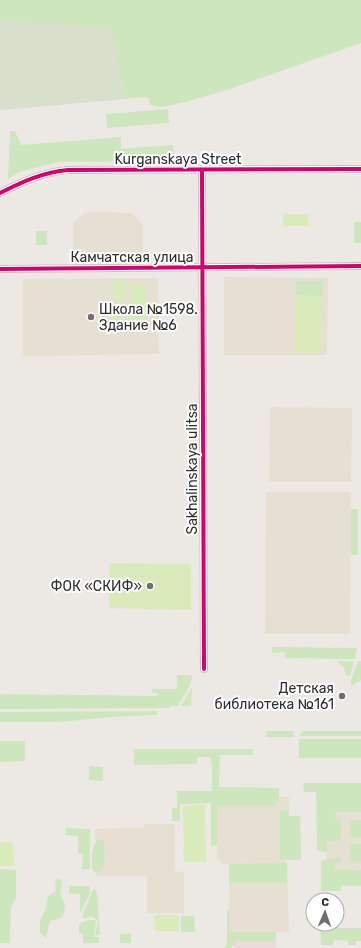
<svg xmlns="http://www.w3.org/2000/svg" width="361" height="948" viewBox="0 0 361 948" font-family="Rubik,sans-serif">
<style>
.education{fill:#e6e0d3}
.medical{fill:#e9dcdb}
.green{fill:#cee6be}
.cemetery{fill:#d8e0cc}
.pitch{fill:#d9eabb}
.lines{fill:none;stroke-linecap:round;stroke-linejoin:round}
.minor-casing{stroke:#c5c4c5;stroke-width:8}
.minor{stroke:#fcfcfb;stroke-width:6}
.cycleway-casing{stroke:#fff;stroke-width:6}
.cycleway{stroke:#d6006c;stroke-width:4}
.poi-dot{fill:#706f6e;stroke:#fff;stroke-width:1.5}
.labels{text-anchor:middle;stroke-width:4;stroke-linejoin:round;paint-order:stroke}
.street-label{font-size:14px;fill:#2e2e2e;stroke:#fff}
.poi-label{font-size:14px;fill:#2e2e2e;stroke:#fff;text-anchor:end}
</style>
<rect width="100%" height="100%" fill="#ece8e4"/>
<g class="education">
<path d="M86 212 132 213 143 225V257H73V222Z"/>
<path d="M224 277 328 278 327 355H224Z"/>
<path d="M158 278 159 354 23 356V279Z"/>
<path d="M270 407 352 408 351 482H269Z"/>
<path d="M266 492H351L350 634H265Z"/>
<path d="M361 792V877L327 876 326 852H321V793Z"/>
<path d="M216 797H289V816H300L301 860H287L289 932H229V864H221V860H217Z"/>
<path d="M144 824H175V871L184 872V913H147V876H96L95 829 144 828Z"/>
</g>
<rect class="medical" x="234" y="941" width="42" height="7"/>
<g class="green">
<path d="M0 0H361V43L224 91 181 103 161 107 150 105 149 99 146 97 0 110Z"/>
<path d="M168 109 169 123 107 128 106 114Z"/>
<path d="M10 131H15L21 145 121 137V149L173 145 175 161 58 162 19 172 8 179Z"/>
<rect x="354" y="222" width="7" height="21"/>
<rect x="36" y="231" width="11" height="14"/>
<path d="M296 281H323V296L296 295Z"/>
<rect x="351" y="509" width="7" height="46"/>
<path d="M272 647 357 648 355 659 285 658V652L272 653Z"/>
<path d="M336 661 354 662 350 676H346L344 667Z"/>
<path d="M358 661H361V680L351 686V680Z"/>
<path d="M177 675H192C192 687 183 695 178 706H170V708L0 709V694L158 696V693H152V689H177Z"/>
<path d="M192 687 191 706H181Z"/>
<path d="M157 711V715L108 717 60 722H0V712Z"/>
<path d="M267 731H293L294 737H266Z"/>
<path d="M302 731H361V736H300Z"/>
<rect x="299" y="739" width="62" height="19"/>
<path d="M0 741H25V761L0 762Z"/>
<path d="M134 749H253V755H220L219 787 279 788V801H275V806H217V845L211 846V803L180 804V821H172V808H177V791H212V766L210 757H197V764L134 765Z"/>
<path d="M89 766 103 767V781L89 780Z"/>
<path d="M303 783H361V812H335V820H341L340 841H327V851H317L316 792H304Z"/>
<path d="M280 811H289V816H300L301 860H280Z"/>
<rect x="350" y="820" width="11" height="17"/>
<path d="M66 828 90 829V869H82L83 854H78V836L65 835Z"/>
<path d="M97 840H104C104 851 107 865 99 873L93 871C91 861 91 848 97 840Z"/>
<rect x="350" y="844" width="11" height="18"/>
<path d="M341 857V862H335V869L361 870V886H341V891H321V861Z"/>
<path d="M287 863V883H229V864Z"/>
<path d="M0 869 16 870V898L11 907 10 943H0Z"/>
<path d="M57 879H60L62 881 60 894 65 905 64 913 61 918 50 921 46 938 40 933V921L46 908 48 896 56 891 55 884Z"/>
<path d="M69 886H90V893L80 914V894H69Z"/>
<path d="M93 889 96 890 97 894 100 934 95 936 98 921 91 916 85 919 82 916Z"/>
<path d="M227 910H229L230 932H276V941H234V945H232V948H224L227 944Z"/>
<path d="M337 910H338V928H361V941H356V945H348V941L334 940 333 945H321L320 924H337Z"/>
<path d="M181 916H194L195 932H181Z"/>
<path d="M88 920H96L94 937H99V943H83V934H79V924Z"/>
<path d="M131 933V943H120V934Z"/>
</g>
<path class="cemetery" d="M0 20 112 28 125 99 0 110Z"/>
<g class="pitch">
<path d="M308 214V226H283V214Z"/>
<rect x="113" y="281" width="12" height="19"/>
<rect x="129" y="284" width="17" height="37"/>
<path d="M298 295 321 296 322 297 321 353H296V297Z"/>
<path d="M112 302H125L124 330H111Z"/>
<path d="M109 563 191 564V610L109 608Z"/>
<path d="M205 805 206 862H184L183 806Z"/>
<path d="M0 842H13L14 866H0Z"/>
<path d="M154 915H179V931H155Z"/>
</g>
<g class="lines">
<defs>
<g id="minor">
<path d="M202 170 204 669"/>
<path d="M0 193C22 182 43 172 68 170L361 169"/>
<path d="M0 269 361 266"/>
</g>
</defs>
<use href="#minor" class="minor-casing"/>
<use href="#minor" class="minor"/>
<defs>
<g id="cycleway">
<path d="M202 170 204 669"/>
<path d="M0 193C22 182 43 172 68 170L361 169"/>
<path d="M0 269 361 266"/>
</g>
</defs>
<use href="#cycleway" class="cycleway-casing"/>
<use href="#cycleway" class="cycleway"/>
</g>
<g class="poi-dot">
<circle cx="91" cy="317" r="4"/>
<circle cx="150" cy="586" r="4"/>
<circle cx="342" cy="696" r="4"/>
</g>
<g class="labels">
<g class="street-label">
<text x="178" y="164">Kurganskaya Street</text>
<text x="132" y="262">Камчатская улица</text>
<text transform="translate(192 469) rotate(-90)" y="5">Sakhalinskaya ulitsa</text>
</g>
<g class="poi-label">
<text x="99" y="314" text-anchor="start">Школа №1598.<tspan x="99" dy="16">Здание №6</tspan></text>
<text x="142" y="591">ФОК «СКИФ»</text>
<text x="334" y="693">Детская<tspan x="334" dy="16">библиотека №161</tspan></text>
</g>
</g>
<g transform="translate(325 912) rotate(2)"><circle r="19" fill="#ffffff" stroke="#ababab"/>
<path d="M0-3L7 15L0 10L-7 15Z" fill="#706f6e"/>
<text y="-6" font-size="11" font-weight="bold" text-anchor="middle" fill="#2e2e2e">С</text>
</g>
</svg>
